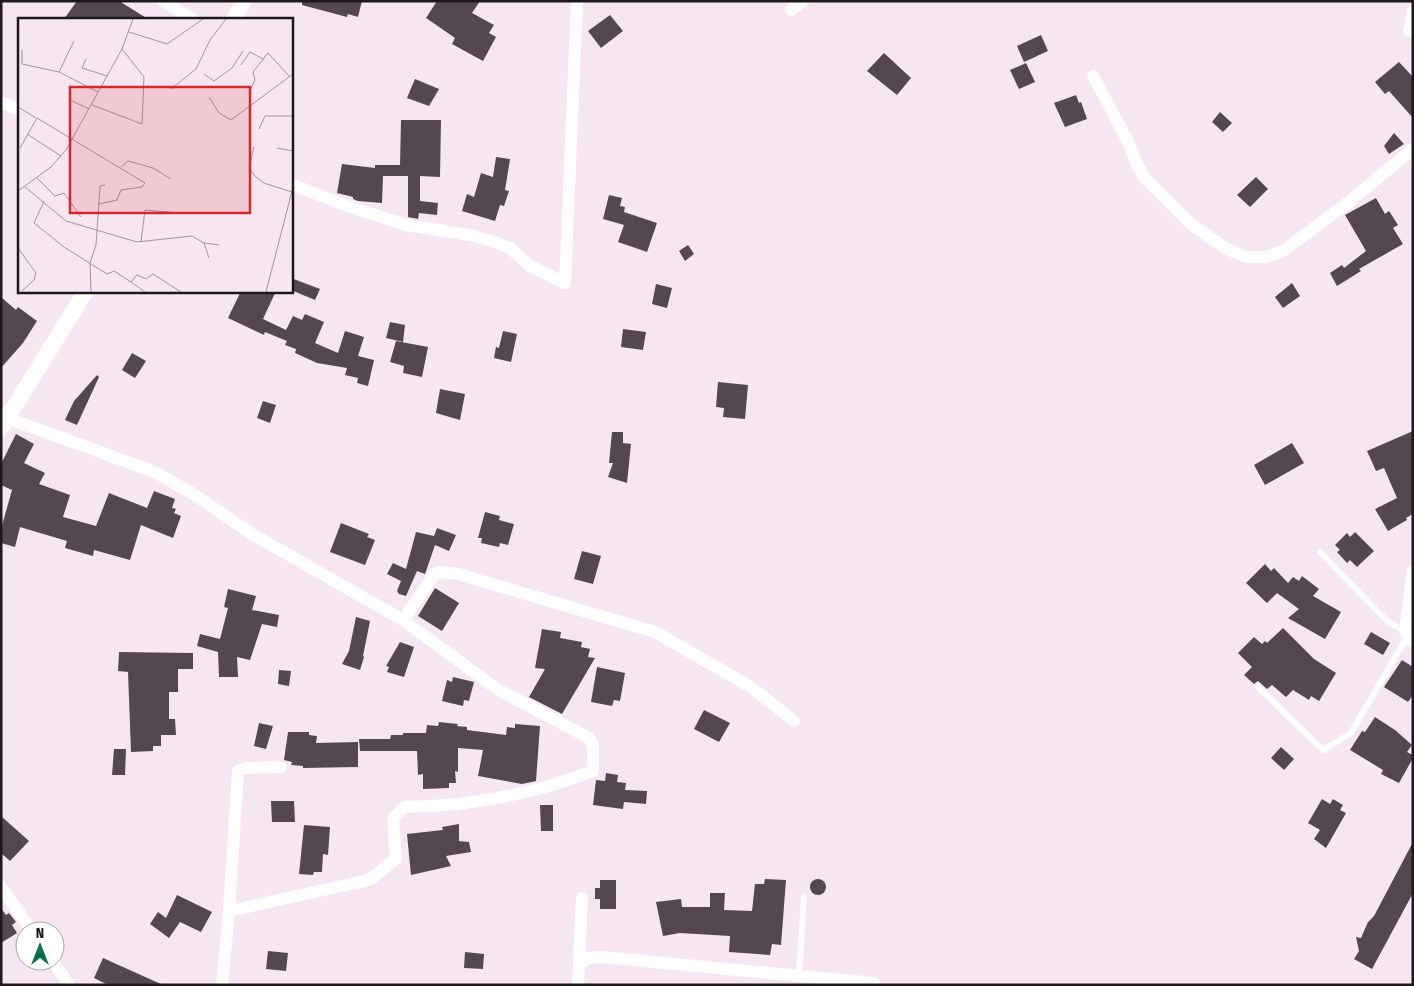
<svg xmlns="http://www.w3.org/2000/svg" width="1414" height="986" viewBox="0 0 1414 986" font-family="'Fira Sans Condensed',sans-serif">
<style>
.building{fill:#544750}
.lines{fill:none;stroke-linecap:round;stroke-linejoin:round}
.service{stroke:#fff;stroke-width:6}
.minor{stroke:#fff;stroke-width:12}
.tertiary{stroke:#fff;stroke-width:16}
.inset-road{fill:none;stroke:#a0949c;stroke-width:1}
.view{fill:#d62828;fill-opacity:0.15;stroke:#d62828;stroke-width:2.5}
.inset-edge{fill:none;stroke:#1e181c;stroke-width:2.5}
</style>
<rect width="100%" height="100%" fill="#f6e6f1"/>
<g class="building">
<path d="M77 1H119L148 19H64Z"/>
<path d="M302 1H362L358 17 348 14 347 17 302 5Z"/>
<path d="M437 1H480L472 13 494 25 489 33 496 37 483 61 452 44 455 38 426 18Z"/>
<path d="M610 15 623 31 601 48 588 31Z"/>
<path d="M1041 35 1048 51 1024 62 1017 46Z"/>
<path d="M884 53 911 78 897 95 867 71Z"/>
<path d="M1399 62 1413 77V118L1389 91 1385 94 1375 82Z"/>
<path d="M1026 63 1035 82 1019 89 1010 70Z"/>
<path d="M415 79 439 89 429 106 407 98Z"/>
<path d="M1076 95 1079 103 1081 102 1087 119 1065 127 1054 103Z"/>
<path d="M1220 112 1232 123 1223 132 1212 122Z"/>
<path d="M401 120H441L440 177 420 176V201L438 203 437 215 419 213 418 219 408 217V176H383L382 203 358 201 353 199V197L337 193 342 164 375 168V165H400Z"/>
<path d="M1394 133 1404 144 1389 154 1384 146Z"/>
<path d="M496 157 510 159 505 190 509 191 504 206 500 205 495 221 462 211 467 194 474 197 481 173 493 177Z"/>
<path d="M1256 177 1268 189 1250 207 1237 195Z"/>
<path d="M609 195 622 198 620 206 625 207 624 212 657 223 647 252 618 242 624 225 603 219Z"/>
<path d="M1376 198 1385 214 1389 211 1398 225 1393 228 1403 244 1359 269 1361 271 1337 286 1330 273 1342 265 1344 268 1366 251 1345 215Z"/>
<path d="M688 245 694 254 685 261 679 251Z"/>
<path d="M291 278 320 289 315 300 291 290Z"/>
<path d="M1292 283 1300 296 1283 308 1275 297Z"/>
<path d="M656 284 672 288 667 308 652 304Z"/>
<path d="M241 291H276L263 319 286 330 293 316 302 320 305 314 324 322 315 343 338 353 345 331 364 337 358 356 374 360 368 386 357 383 358 378 345 375 347 368 317 363 295 353 296 349 285 345 287 341 265 332 264 335 228 318Z"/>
<path d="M1 297 16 310 18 307 37 321 23 343 1 368Z"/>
<path d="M390 322 405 325 403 342 386 338Z"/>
<path d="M623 329 646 332 643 350 621 347Z"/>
<path d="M503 331 517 334 511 362 494 358 496 347 499 348Z"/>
<path d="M396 341 428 347 422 377 403 373 404 366 390 362Z"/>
<path d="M132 353 146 361 135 378 122 370Z"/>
<path d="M97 375 99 377 77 425 65 420 74 401Z"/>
<path d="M718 382 748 385 745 419 723 417 724 408 716 407Z"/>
<path d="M440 389 465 394 460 420 436 413Z"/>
<path d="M263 401 276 405 270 423 257 418Z"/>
<path d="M1413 431V514L1406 518 1407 520 1388 531 1375 509 1397 498 1384 468 1376 471 1367 451Z"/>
<path d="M612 432H623V443L631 444 627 483 608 477 613 463H609Z"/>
<path d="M16 434 34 444 24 463 45 473 39 484 70 495 63 517 96 526 109 493 147 508 154 491 175 499 172 508 176 509 174 513 181 516 173 538 141 525 130 560 94 550 93 556 65 548 67 541 20 527 15 547 1 543V529L12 490 1 485V464Z"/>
<path d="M1292 443 1304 463 1265 485 1254 465Z"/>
<path d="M485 512 500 516 499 520 514 524 508 545 500 543 499 547 481 543 482 538H478Z"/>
<path d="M341 523 369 534 367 537 375 540 365 565 330 552Z"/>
<path d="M437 528 456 535 449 551 435 545 425 574 417 571 406 596 399 594 397 591 401 581 387 574 393 563 406 569 416 532 434 536Z"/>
<path d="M1355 532 1374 551 1357 567 1350 560 1347 563 1337 552 1340 550 1335 545 1347 533 1350 537Z"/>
<path d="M582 551 601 556 593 584 574 579Z"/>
<path d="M1265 564 1271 571 1274 568 1288 583 1293 577 1299 581 1302 576 1319 589 1313 596 1341 612 1325 639 1288 618 1299 609 1277 593 1267 603 1246 583Z"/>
<path d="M435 588 459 603 442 631 418 616Z"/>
<path d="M228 589 256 596 252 610 279 615 277 627 262 624 250 660 237 657 238 677H219L218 652 197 646 200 634 220 639 228 608 224 607Z"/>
<path d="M356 617 370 621 363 656 364 657 360 670 342 664 349 651Z"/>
<path d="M1283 628 1314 659 1336 673 1319 701 1311 696 1309 700 1293 690 1286 697 1272 685 1267 689 1258 681 1254 684 1244 675 1252 667 1238 653 1254 637 1262 644 1265 641 1267 643Z"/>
<path d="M542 629 561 632 560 638 582 642 581 647 590 649 588 657 595 658 562 714 529 697 545 669 535 668Z"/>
<path d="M1371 632 1390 643 1383 655 1364 644Z"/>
<path d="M400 642 414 647 404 677 387 672 389 667 386 666Z"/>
<path d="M119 652 193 653V669H178V692H169V719H175L176 735H161V746H153V751L131 752 128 672 118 671Z"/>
<path d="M1402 660 1413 667V695L1408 702 1384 687Z"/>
<path d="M597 667 625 673 620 701 614 700 612 706 591 702Z"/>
<path d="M279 670 291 671 289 686 278 684Z"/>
<path d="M453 677 474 682 469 701 464 700 463 706 442 701 447 680 452 682Z"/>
<path d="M704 710 730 723 719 742 694 729Z"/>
<path d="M1375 717 1395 730 1412 745 1407 752 1413 755V758L1399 783 1381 774 1383 770 1350 750 1362 731 1365 732Z"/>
<path d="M439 722 458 724 457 726 467 727V730L506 735 507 727 515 728V724L540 726 536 781 522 784 478 776 483 750 458 748V772L455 771 456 783H449V788L423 789V774L418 775 417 751H360L359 739H390L391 735H403V733H426L427 725 438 726Z"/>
<path d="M259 723 273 726 266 749 254 746Z"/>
<path d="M288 732H309V735L317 736 316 743 358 742V767L303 768V766L291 765 292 762 284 760Z"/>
<path d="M1281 747 1294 759 1284 770 1271 758Z"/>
<path d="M114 749H126L125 775H112Z"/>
<path d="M606 773 618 775 617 782 626 783 625 790 647 791 646 804 624 802 623 809 593 805 596 780 605 781Z"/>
<path d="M1322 799 1330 804 1333 799 1343 805 1340 810 1346 813 1326 848 1314 839 1320 830 1308 823Z"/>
<path d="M271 801H294L295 822H272Z"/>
<path d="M540 805H553V831H541Z"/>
<path d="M1 816 29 841 10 861 1 853Z"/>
<path d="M459 824V841L469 842 471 852 446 856 451 866 411 875 407 834 443 830 442 827Z"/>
<path d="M304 825 330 827 328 855 323 854 322 872H314L313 875 299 874Z"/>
<path d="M1413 842V893L1372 969 1354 959 1359 951 1356 937 1361 938 1368 922 1374 916Z"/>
<path d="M765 879 786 880 781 945 772 944 770 955 729 952 730 936 680 933 663 936 656 902 681 899 682 907H710V893H725L724 910 752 911 755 884H764Z"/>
<circle cx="818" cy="887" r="8"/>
<path d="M600 880H616V909H600V899H595V888H600Z"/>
<path d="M177 895 212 912 201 932 180 922 169 938 150 924 158 912 166 918Z"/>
<path d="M1 908 6 915 9 913 16 922 12 925 17 933 1 943Z"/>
<path d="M268 951 288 953 286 971 266 969Z"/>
<path d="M465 952 484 954 483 969 464 968Z"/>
<path d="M103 958 163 985H108L94 978Z"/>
</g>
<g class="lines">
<g class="service">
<path d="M1320 552 1388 622 1405 631"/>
<path d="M1258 687 1323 750 1351 733 1408 635"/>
<path d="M799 976 804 897"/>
</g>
<g class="minor">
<path d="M163 1 192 19"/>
<path d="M791 10 803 1"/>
<path d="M1409 31 1413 11"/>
<path d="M1093 76 1129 143 1135 161 1144 177 1191 224 1225 248 1246 257H1266L1283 251 1345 205 1413 149"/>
<path d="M1 102 19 110"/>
<path d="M291 184 347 206 406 225 471 235 495 242 510 248 530 266 565 283 577 1"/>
<path d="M1 413 7 418 155 472 195 495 252 534 403 620 497 689 589 738 593 745V771C534 794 468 806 404 807L393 819 396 859 369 880 229 911"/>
<path d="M1413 571 1405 631 1413 641"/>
<path d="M403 620 434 575 439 572 458 574 655 632 751 687 794 721"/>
<path d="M1 887 32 931"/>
<path d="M53 961 69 985"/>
<path d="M579 965 582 898"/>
<path d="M222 985 229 911 238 771 245 768 281 767"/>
<path d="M578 985 579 965 588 958 601 957 874 983"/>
</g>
<g class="tertiary">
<path d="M234 19 244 1"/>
<path d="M1 428 86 291"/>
</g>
</g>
<g transform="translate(18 18)">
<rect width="275" height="275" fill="#f6e6f1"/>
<path class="inset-road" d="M111 14 149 26 185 1M4 32V46L41 54 80 74M68 41 64 50 89 58M223 47 232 34 245 41M41 54 56 23M186 56 196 63 214 50 225 33M153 71 178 51 192 22 208 1M232 73 237 62 235 54 250 35 272 59M191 79 201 95 213 102 275 56M52 82 71 91M74 87 124 106 126 59 104 31M0 89 18 100M241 111 247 98H275M9 116 43 138M236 129 231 150 237 158 246 165 274 174M2 130 19 100 127 165 124 169 103 172 99 182 81 186M259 130 275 133M103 149 110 143 135 150 153 161M19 160 37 178 46 175 63 199M7 169 48 203 119 224 174 218 186 225 191 240M0 173 33 149 48 132 104 31 115 1M26 183 16 205 46 229 89 256 96 253 113 264 119 257 128 261 135 256 163 274M123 224 127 192 163 195M186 225 201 227M0 230 18 255 16 262 4 273M113 264 127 274M73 274 72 245 78 227 82 168 87 167M248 274 275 169"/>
<path class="view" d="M52 69H232V195H52Z"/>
<rect width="275" height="275" class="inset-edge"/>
</g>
<rect width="1414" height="986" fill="none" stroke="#1e181c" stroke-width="5"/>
<g transform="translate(40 946)"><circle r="24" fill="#ffffff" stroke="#a5a3a4"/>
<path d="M0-4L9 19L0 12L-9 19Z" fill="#077149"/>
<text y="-8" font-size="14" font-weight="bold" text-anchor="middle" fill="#1e181c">N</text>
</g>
</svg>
